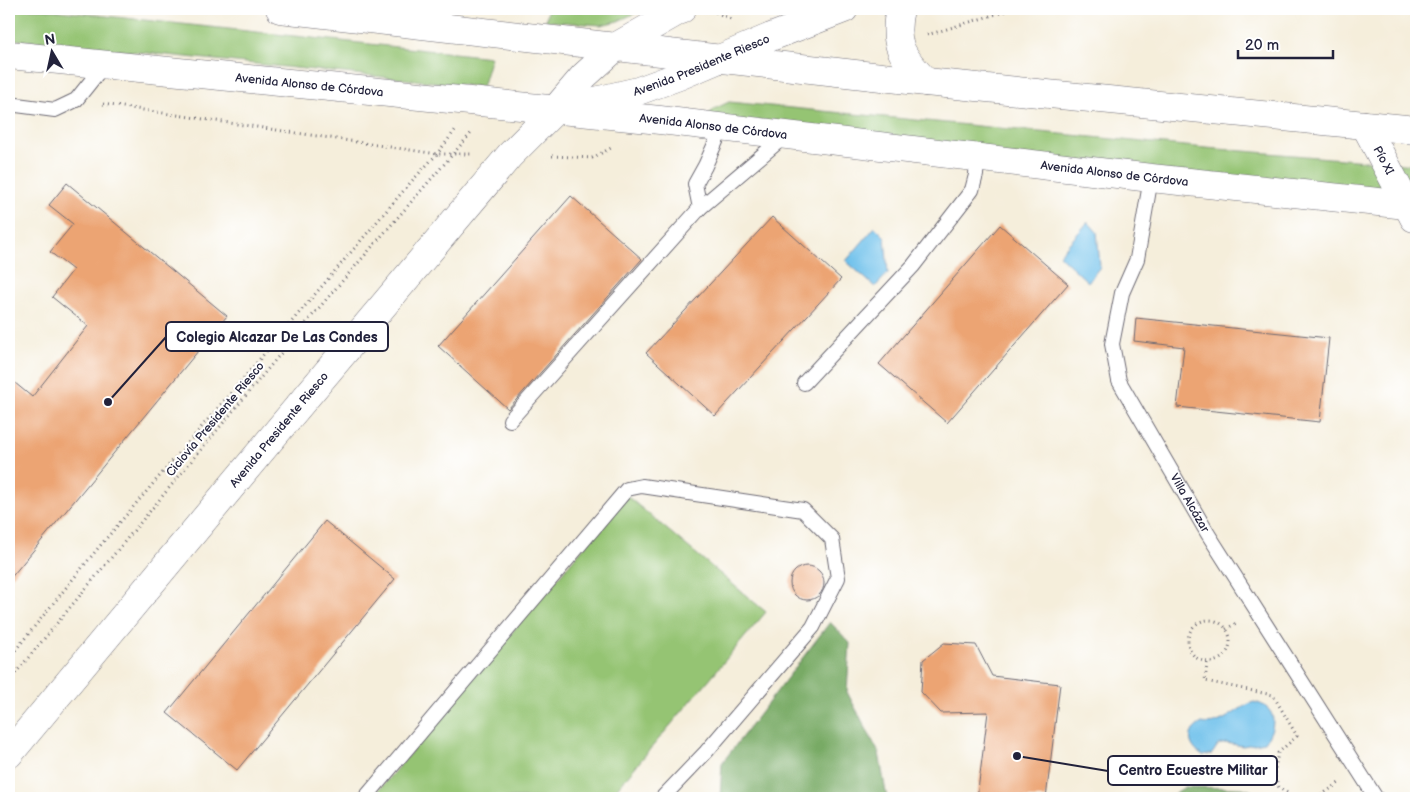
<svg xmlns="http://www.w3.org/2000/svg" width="1425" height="807" viewBox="0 0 1425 807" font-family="'Balsamiq Sans',sans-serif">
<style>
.green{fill:#95c473;stroke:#5c7357}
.forest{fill:#78aa65;stroke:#4d6650}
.water{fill:#6fc1eb;stroke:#487293}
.building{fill:#eca473}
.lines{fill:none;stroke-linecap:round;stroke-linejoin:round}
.lane-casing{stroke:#6c6973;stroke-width:16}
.secondary-casing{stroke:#6c6973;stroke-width:29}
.path{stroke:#6c6973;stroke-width:3;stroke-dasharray:1 4;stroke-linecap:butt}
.lane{stroke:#fff;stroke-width:14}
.secondary{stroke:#fff;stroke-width:28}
.labels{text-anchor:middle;stroke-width:4;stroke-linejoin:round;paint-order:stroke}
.street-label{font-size:12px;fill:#22223b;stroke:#fff}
.leader{fill:none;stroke:#22223b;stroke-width:2}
.callout-dot{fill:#22223b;stroke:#fff;stroke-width:2}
.callout{fill:#fff;stroke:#22223b;stroke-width:2}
.callout-label{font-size:14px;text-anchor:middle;font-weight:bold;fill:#22223b}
</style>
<rect width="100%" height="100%" fill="#fff"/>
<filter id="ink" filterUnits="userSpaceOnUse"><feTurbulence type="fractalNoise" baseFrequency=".02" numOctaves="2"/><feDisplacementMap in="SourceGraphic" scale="10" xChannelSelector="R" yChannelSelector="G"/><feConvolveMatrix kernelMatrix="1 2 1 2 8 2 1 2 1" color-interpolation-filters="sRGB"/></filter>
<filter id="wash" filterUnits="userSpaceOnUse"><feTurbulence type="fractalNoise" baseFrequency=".0096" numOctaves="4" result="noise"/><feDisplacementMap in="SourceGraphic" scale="20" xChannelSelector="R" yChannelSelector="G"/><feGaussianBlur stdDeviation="1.12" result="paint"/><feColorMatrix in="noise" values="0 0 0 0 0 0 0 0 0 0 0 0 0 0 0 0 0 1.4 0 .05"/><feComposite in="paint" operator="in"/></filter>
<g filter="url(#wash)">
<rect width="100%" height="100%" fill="#f5eedb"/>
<g class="green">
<path d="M9 9H41L491 57 482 87 9 39Z"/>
<path d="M548 9 581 11 585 9H645L618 21 601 25 546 21Z"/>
<path d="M745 9H813L785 18 740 11Z"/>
<path d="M729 102 1206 148 1416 165V196L700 124 714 109Z"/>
<path d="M627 496 766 612 609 798H372Z"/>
</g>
<g class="forest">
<path d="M830 622 850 643 847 692 879 753 887 798H720L722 763Z"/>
<path d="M1185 787 1243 788 1273 798H1167Z"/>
</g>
<g class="water">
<path d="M1088 222 1097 232 1100 267 1088 282 1059 255Z"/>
<path d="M875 227 885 237 888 273 875 287 846 261Z"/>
<path d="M1254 702C1277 707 1277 725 1265 742L1243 746 1226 743 1218 745 1212 754 1203 756C1188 747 1185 732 1202 723 1221 728 1237 707 1254 702Z"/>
</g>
<g id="blocks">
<g class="building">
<path d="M67 183 227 316 9 580V378L32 397 88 326 52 297 73 270 50 252 73 224 49 205Z"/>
<path d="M571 196 642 259 508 409 438 346Z"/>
<path d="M772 217 841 279 715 416 646 353Z"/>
<path d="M1000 225 1068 284 947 423 879 364Z"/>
<path d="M1136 318 1329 338 1320 422 1177 407 1184 347 1134 341Z"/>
<path d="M325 521 395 579 237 770 167 713Z"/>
<circle cx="807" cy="583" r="17"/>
<path d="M944 643 976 645 992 676 1060 684 1046 798H977L988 712 941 713 921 692 923 660Z"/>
</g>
</g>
</g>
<g filter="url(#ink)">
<use href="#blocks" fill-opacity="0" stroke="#6c6973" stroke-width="1"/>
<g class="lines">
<defs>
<g id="lane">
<path d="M9 104 55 110 76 100 104 65"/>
<path id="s1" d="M1151 178 1137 259 1122 293 1112 344 1119 381 1208 534 1376 798"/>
<path d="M700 208 695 184 705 166 722 128"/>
<path d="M804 383 913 266 972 190 976 175 977 157"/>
<path d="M510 420 700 208 786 135"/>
<path d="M365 798 627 489 642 486 803 510 832 539 838 578 813 627 706 752 662 798"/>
</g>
<g id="secondary">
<path d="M280 9 926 82 1416 130"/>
<path d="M900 9C892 44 902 57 926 82"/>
<path id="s2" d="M9 55 660 120 1151 178 1416 206"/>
<path id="s3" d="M578 105 638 91 679 76 771 37 844 9"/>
<path id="s4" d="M1365 125 1414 218"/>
<path id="s5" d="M9 754 281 427 510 155 555 110 584 76 617 46 682 9"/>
</g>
</defs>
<use href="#lane" class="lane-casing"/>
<use href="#secondary" class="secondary-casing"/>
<g class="path">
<path d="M712 9 717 13 733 20"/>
<path d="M927 35 1013 9"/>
<path d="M103 104 437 154H471"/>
<path d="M552 156 592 158 613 147"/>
<circle cx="1209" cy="641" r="21"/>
<path d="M1226 629 1238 622"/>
<path d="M9 658 99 547 411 182 437 154 456 129"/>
<path d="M1207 663 1205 681 1273 695 1297 736 1278 753 1274 774 1279 788 1296 798"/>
<path d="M9 681 311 317 473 131"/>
<path d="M9 791 15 784"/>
<path d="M1317 798 1339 783"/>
</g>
<use href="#lane" class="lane"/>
<use href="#secondary" class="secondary"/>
</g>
</g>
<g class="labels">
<g class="street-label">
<text dy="4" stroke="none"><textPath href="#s3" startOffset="130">Avenida Presidente Riesco</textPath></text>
<text dy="4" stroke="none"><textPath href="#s2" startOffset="302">Avenida Alonso de Córdova</textPath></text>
<text dy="4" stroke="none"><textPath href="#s2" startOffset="708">Avenida Alonso de Córdova</textPath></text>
<text dy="4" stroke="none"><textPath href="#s4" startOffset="40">Pío XI</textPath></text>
<text dy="4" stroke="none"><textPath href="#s2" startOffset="1112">Avenida Alonso de Córdova</textPath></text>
<text transform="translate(215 419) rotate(-50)" y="4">Ciclovía Presidente Riesco</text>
<text dy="4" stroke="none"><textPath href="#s5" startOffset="422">Avenida Presidente Riesco</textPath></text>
<text dy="4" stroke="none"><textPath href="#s1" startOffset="350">Villa Alcázar</textPath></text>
</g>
</g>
<path class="leader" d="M108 402L166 337M1017 756L1108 771"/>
<g class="callout-dot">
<circle cx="108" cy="402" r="5"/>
<circle cx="1017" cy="756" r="5"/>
</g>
<g class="callout">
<rect x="166" y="322" width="222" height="29" rx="5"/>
<rect x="1108" y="756" width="169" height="29" rx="5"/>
</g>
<g class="callout-label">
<text x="277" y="342">Colegio Alcazar De Las Condes</text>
<text x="1193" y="775">Centro Ecuestre Militar</text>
</g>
<rect width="1425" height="807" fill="none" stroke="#fff" stroke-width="30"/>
<g transform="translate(52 52) rotate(351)" stroke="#ffffff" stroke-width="4" paint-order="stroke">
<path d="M0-4L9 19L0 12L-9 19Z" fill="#22223b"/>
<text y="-8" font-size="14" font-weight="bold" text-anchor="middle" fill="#22223b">N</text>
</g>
<path d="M1238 50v8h95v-8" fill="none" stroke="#22223b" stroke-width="2.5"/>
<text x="1245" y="50" font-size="15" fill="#22223b" stroke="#ffffff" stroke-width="4" paint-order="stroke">20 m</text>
</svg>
